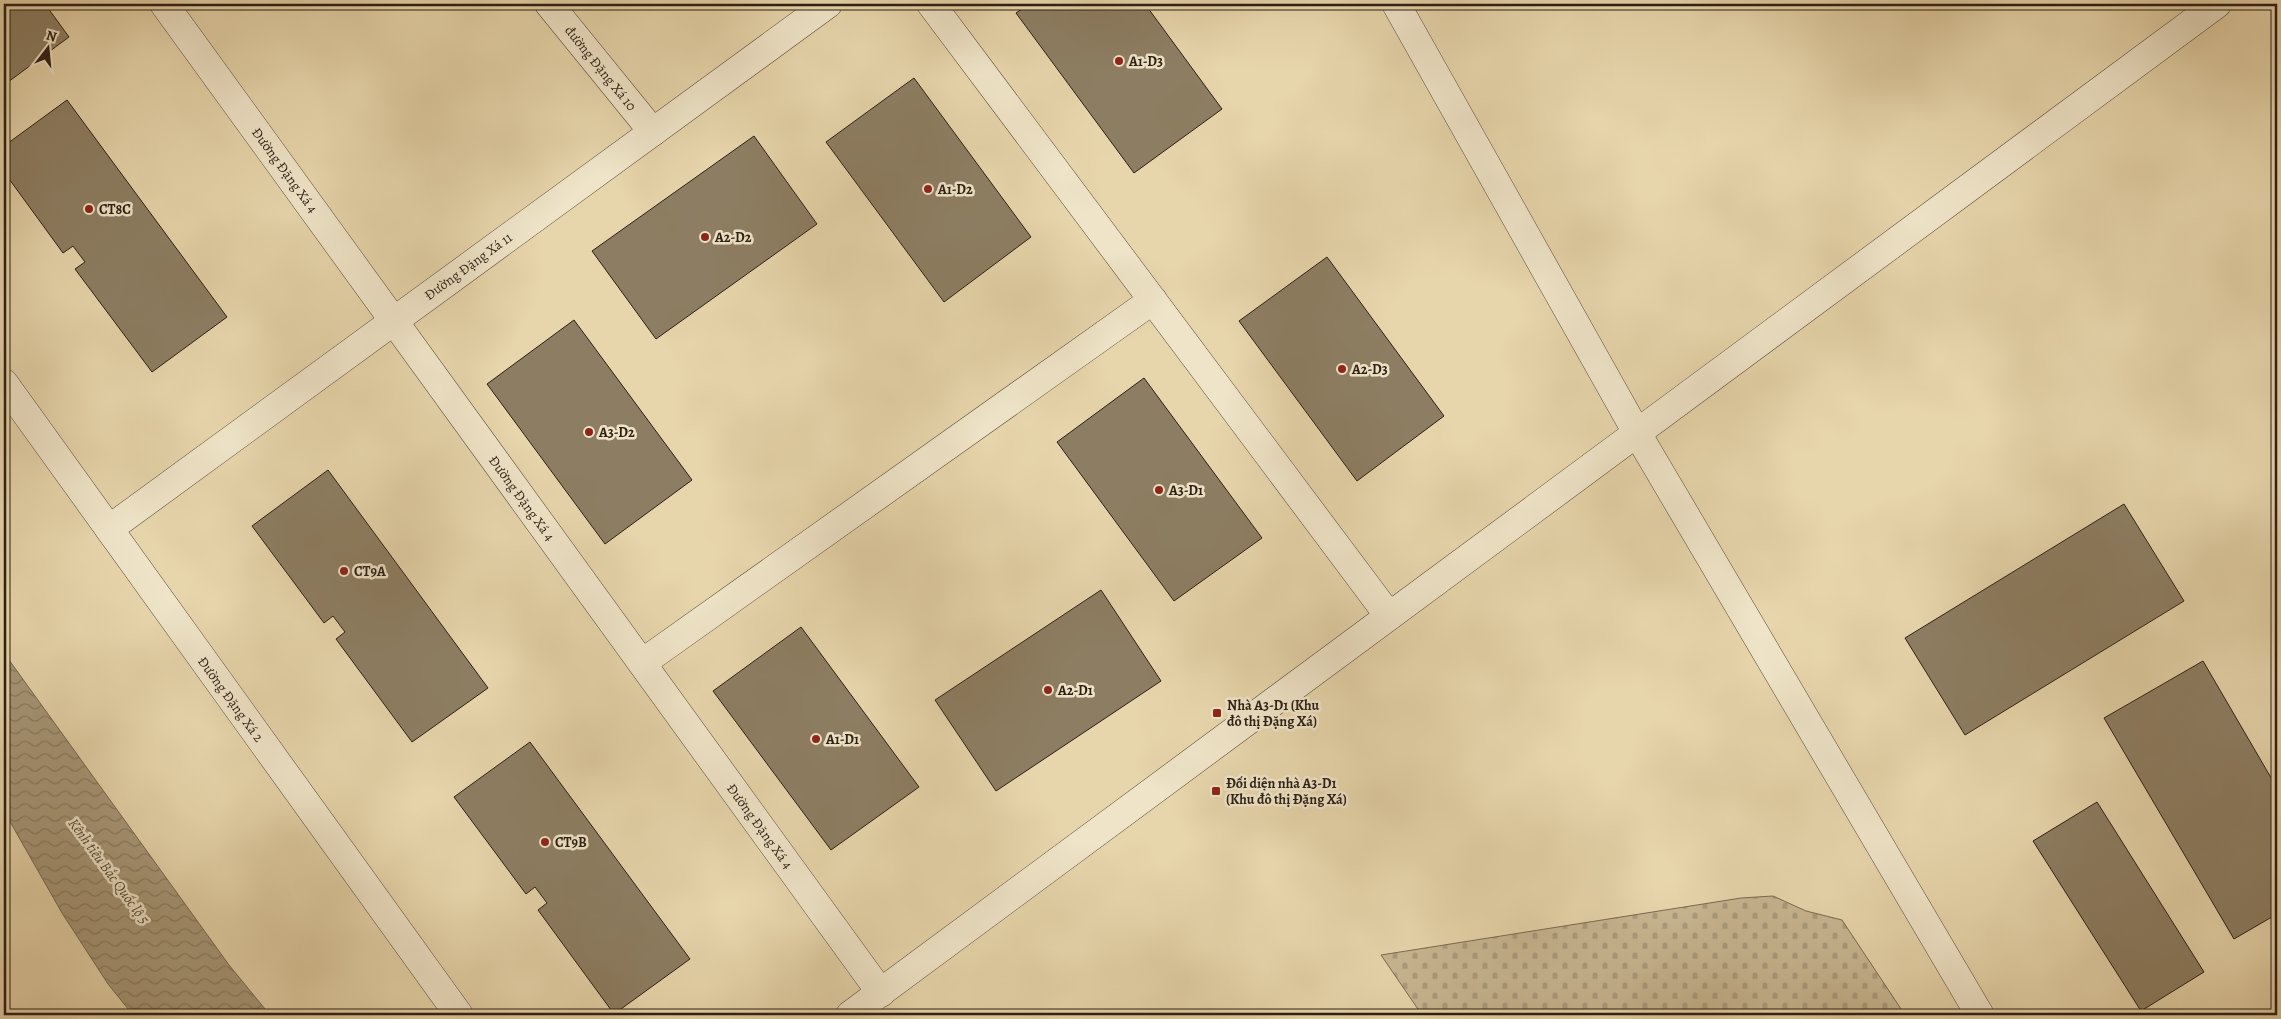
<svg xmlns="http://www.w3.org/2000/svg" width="2281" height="1019" viewBox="0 0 2281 1019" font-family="Alegreya,serif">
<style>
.cemetery{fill:url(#cemetery-stones);stroke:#7a6a52}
.water{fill:url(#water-waves);stroke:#766750}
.building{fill:#8d7e63;stroke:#2c1f14}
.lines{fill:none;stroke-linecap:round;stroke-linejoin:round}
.minor-casing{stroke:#5b4c3a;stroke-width:29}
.minor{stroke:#efe4c8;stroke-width:28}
.poi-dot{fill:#8f2418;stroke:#efe4c8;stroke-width:2}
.labels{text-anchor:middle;stroke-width:5;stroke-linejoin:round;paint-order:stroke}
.poi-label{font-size:14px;font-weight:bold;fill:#2c1f14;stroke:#efe4c8;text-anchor:start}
.street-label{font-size:14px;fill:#2c1f14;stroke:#efe4c8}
.water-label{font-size:15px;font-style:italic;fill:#574937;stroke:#efe4c8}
</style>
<defs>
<pattern id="cemetery-stones" width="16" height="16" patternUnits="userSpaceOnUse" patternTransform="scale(1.25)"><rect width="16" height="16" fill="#c7b691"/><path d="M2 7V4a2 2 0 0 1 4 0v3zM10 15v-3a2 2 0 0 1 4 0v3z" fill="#ab9c7c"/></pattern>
<pattern id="water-waves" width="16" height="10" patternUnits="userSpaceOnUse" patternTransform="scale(1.25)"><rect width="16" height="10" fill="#a79778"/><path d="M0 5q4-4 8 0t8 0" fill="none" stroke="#887b61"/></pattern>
</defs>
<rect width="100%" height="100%" fill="#e7d5ab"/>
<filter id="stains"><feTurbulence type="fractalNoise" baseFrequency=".004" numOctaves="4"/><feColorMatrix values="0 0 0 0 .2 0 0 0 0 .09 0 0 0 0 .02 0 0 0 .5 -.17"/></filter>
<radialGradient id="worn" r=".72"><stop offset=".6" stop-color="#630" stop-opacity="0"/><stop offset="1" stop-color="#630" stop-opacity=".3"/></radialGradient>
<path class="cemetery" d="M1773 896 1806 911 1842 920 1905 1015H1422L1381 955 1741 898Z"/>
<path class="water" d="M4 653 229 965 270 1015H133L108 984 62 913 4 811Z"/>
<g class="building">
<path d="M4 4H45L69 37 4 85Z"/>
<path d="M1029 4H1145L1222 109 1134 173 1016 13Z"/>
<path d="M914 78 1031 237 944 302 826 142Z"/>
<path d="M67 100 227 317 152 372 75 269 85 262 73 246 63 253 4 172V146Z"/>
<path d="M754 136 817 224 656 339 592 251Z"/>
<path d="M1327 257 1444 416 1357 481 1239 321Z"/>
<path d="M574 320 692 480 605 544 487 384Z"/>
<path d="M1144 378 1262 538 1174 601 1057 442Z"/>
<path d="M328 470 488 688 412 742 336 639 345 632 333 616 324 623 252 526Z"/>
<path d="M2124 504 2184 601 1965 735 1905 638Z"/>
<path d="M1101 590 1161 681 996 791 935 700Z"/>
<path d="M801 627 919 787 831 850 713 691Z"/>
<path d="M2203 661 2277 788V914L2234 939 2104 718Z"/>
<path d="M530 742 690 959 614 1014 538 910 547 903 535 887 526 894 454 797Z"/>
<path d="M2097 802 2204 972 2141 1011 2033 841Z"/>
</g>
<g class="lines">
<defs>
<g id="minor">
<path d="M164 4 881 993"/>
<path d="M549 4 653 132"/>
<path d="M931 4 1389 616"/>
<path d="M1396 4 1637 433 1980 1015"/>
<path d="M4 383 459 1015"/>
<path d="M109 529 828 4"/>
<path d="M642 663 1153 300"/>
<path d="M850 1015 2217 4"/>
</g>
</defs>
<use href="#minor" class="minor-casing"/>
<use href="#minor" class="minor"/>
</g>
<g class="poi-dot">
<circle cx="1119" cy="61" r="5"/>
<circle cx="928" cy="189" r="5"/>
<circle cx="89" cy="209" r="5"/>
<circle cx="705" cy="237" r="5"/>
<circle cx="1342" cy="369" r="5"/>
<circle cx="589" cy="432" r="5"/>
<circle cx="1159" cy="490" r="5"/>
<circle cx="344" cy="571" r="5"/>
<circle cx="1048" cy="690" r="5"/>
<rect x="1212" y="708" width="10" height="10" rx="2.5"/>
<circle cx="816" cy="739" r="5"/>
<rect x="1211" y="786" width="10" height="10" rx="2.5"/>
<circle cx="545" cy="842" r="5"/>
</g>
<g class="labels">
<g class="poi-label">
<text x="1129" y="66">A1-D3</text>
<text x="938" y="194">A1-D2</text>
<text x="99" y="214">CT8C</text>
<text x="715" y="242">A2-D2</text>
<text x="1352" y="374">A2-D3</text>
<text x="599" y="437">A3-D2</text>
<text x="1169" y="495">A3-D1</text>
<text x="354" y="576">CT9A</text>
<text x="1058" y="695">A2-D1</text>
<text x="1227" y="710">Nhà A3-D1 (Khu<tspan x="1227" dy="16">đô thị Đặng Xá)</tspan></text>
<text x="826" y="744">A1-D1</text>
<text x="1226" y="788">Đối diện nhà A3-D1<tspan x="1226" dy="16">(Khu đô thị Đặng Xá)</tspan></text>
<text x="555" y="847">CT9B</text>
</g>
<g class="street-label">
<text transform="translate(601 68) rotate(51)" y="5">đường Đặng Xá 10</text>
<text transform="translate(285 170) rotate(54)" y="5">Đường Đặng Xá 4</text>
<text transform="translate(468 266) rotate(-36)" y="5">Đường Đặng Xá 11</text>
<text transform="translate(522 498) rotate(54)" y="5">Đường Đặng Xá 4</text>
<text transform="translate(231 699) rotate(54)" y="5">Đường Đặng Xá 2</text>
<text transform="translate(760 826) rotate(54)" y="5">Đường Đặng Xá 4</text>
</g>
<g class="water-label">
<text transform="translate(109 871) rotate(54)" y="5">Kênh tiêu Bắc Quốc lộ 5</text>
</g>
</g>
<rect width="2281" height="1019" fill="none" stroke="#e7d5ab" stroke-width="20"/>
<rect x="5" y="5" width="2271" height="1009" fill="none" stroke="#2c1f14" stroke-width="2.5"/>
<rect x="10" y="10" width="2261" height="999" fill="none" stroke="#2c1f14"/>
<g transform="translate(48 48) rotate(16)" stroke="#efe4c8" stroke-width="4" paint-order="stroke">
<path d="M0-4L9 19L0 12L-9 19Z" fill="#2c1f14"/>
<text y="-8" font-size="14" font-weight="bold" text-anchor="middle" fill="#2c1f14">N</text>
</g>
<rect width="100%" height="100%" filter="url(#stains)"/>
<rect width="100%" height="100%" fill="url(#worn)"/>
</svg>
